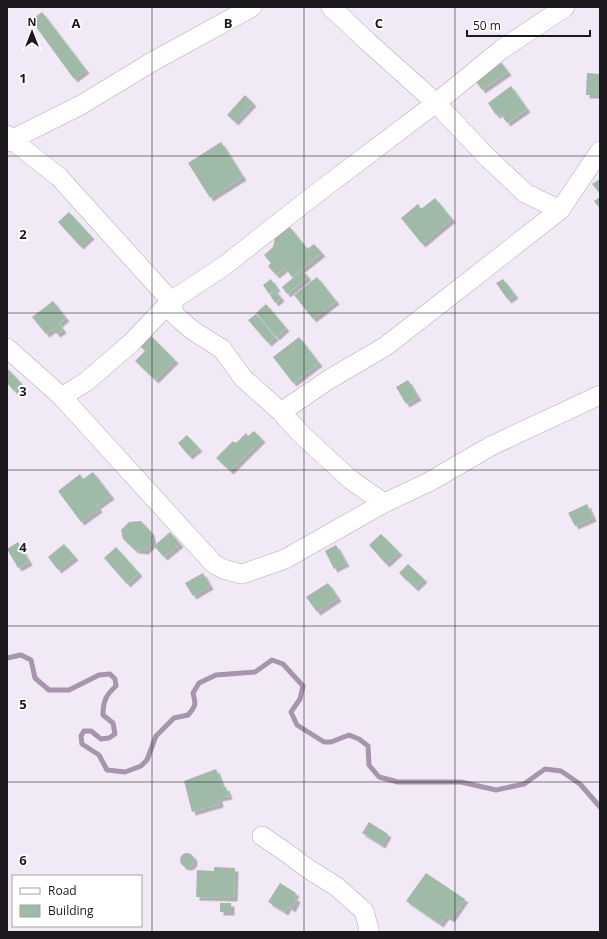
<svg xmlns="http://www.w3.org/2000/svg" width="607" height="939" viewBox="0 0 607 939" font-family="'Open Sans',sans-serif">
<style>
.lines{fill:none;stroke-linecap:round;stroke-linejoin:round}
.stream{stroke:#a795ad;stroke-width:5}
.building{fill:#9fbba8;filter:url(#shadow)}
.minor-casing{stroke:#b4aab7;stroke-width:20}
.minor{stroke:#fff;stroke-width:19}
.grid{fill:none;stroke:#1c181d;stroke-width:1;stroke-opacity:0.55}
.grid-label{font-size:13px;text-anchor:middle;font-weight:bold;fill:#1c181d;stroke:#fff;stroke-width:4;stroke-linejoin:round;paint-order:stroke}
</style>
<defs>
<filter id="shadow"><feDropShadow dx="3.5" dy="3.5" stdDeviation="0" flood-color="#0004"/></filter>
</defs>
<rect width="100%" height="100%" fill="#f2e9f6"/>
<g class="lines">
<path class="stream" d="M7 658 21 655 31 660 35 678 49 690H69L99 675 110 674 115 679 116 686C106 695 103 701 103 715L113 723 115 734 109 738 101 739 91 731H84L81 736 82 744 99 755 107 770 125 772 141 766 147 760 156 736 174 718 188 715C196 706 196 704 193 693L199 683 216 675 255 672 272 660 283 664 303 686 300 699 291 712 297 725 324 742H331L349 735 359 739 368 746 369 765 379 777 398 782H461L496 790 524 784 545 769 561 771 580 784 600 807"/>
</g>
<g class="building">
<path d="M42 12 86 70 74 79 31 20Z"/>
<path d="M499 60 508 72 482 90 474 79Z"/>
<path d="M587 73 600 74V95H586Z"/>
<path d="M511 86 527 109 507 123 500 113 496 115 488 103Z"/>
<path d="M245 95 253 103 235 122 227 115Z"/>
<path d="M221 142 243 177 210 198 188 163Z"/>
<path d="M600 179V194L592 184Z"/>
<path d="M600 197V209L594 201Z"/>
<path d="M435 198 452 219 422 244 401 218 418 204 421 209Z"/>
<path d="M69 212 91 236 80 246 58 222Z"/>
<path d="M289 226 307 249 314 244 322 253 292 277 285 268 276 275 268 266 271 263 264 255 273 247 275 237Z"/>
<path d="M302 270 308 277 287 294 282 287Z"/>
<path d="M317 277 336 301 313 319 294 295Z"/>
<path d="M271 279 277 288 269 294 263 285Z"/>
<path d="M503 279 515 295 508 300 496 283Z"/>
<path d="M276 291 281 298 275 303 270 295Z"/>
<path d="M53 301 66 318 59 324 63 330 57 334 53 329 46 334 32 317Z"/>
<path d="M266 304 286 328 276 337 256 313Z"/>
<path d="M256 314 275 337 268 343 248 320Z"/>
<path d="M150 335 175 360 155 380 135 361 145 351 140 346Z"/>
<path d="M299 337 319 363 293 383 273 357Z"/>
<path d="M7 368 22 384 14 391 7 383Z"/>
<path d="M408 380 418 397 406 404 396 387Z"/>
<path d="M254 431 262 439 230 471 216 458 233 441 236 443 246 433 248 436Z"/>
<path d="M187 435 199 448 189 456 178 443Z"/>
<path d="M93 472 111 496 97 506 99 509 81 522 58 491 80 474 83 479Z"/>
<path d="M587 504 593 518 575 526 568 513Z"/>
<path d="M141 521 151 532 153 543 145 551 135 550 123 539 121 530 129 522Z"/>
<path d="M170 532 180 544 164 557 154 546Z"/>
<path d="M381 534 399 552 386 564 369 545Z"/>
<path d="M18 542 29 562 18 568 7 549Z"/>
<path d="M64 544 75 557 58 570 48 557Z"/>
<path d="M336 545 346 563 334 569 325 551Z"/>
<path d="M116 547 139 573 127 584 104 558Z"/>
<path d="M408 564 424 579 415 588 399 573Z"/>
<path d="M203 573 210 586 193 596 185 583Z"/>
<path d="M328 583 338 598 317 612 306 597Z"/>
<path d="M216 769 223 788 226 787 229 796 219 798 220 804 192 812 184 781Z"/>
<path d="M369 822 388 834 382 845 362 833Z"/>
<circle cx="187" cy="860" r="7"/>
<path d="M214 867 235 868 234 898 196 897 197 870 214 871Z"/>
<path d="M426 873 465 899 451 919 446 916 440 924 406 901Z"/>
<path d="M280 883 296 893 294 897 297 899 292 909 288 906 285 912 268 902Z"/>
<rect x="220" y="903" width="11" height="9"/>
</g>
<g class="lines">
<defs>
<g id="minor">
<path d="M331 7 367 41 436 103 486 156 525 193 560 210"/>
<path d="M7 135 12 140 59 177 171 301 175 315 192 330 222 349 243 378 281 412 301 434 351 480 384 503"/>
<path d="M7 142 81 105 150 63 252 7"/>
<path d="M7 348 62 397 214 564 223 569 242 574 285 559 384 503 429 482 491 446 600 395"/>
<path d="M62 397 87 381 131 343 171 301 224 266 317 193 436 103 502 49 565 7"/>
<path d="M281 412 328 380 386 346 560 210 600 151"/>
<path d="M262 836 287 853 307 868 337 887 364 911 369 929 368 932"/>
</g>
</defs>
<use href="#minor" class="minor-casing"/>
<use href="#minor" class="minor"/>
</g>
<path class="grid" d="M152 7V932M304 7V932M455 7V932M7 156H600M7 313H600M7 470H600M7 626H600M7 782H600"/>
<g class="grid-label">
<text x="76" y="28">A</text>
<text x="228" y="28">B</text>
<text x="379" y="28">C</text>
<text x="23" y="83">1</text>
<text x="23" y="239">2</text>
<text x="23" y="396">3</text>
<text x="23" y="552">4</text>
<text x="23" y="709">5</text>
<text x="23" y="865">6</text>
</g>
<rect width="607" height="939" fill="none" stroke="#1c181d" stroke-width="16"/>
<rect x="12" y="875" width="130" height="52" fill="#ffffff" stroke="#a4a3a5"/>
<rect x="20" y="888" width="20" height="6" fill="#ffffff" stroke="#a4a3a5"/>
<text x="48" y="895" font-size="12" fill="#1c181d">Road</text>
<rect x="20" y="905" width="20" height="12" fill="#9fbba8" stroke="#a4a3a5"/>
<text x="48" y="915" font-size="12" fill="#1c181d">Building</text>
<g transform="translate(32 32)" stroke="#ffffff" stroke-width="3" paint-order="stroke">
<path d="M0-3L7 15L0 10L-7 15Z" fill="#1c181d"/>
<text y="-6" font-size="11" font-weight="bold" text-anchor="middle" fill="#1c181d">N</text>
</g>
<path d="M467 30v6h123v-6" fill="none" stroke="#1c181d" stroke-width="2"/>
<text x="473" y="30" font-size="12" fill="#1c181d" stroke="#ffffff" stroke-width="3" paint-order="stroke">50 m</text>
</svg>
